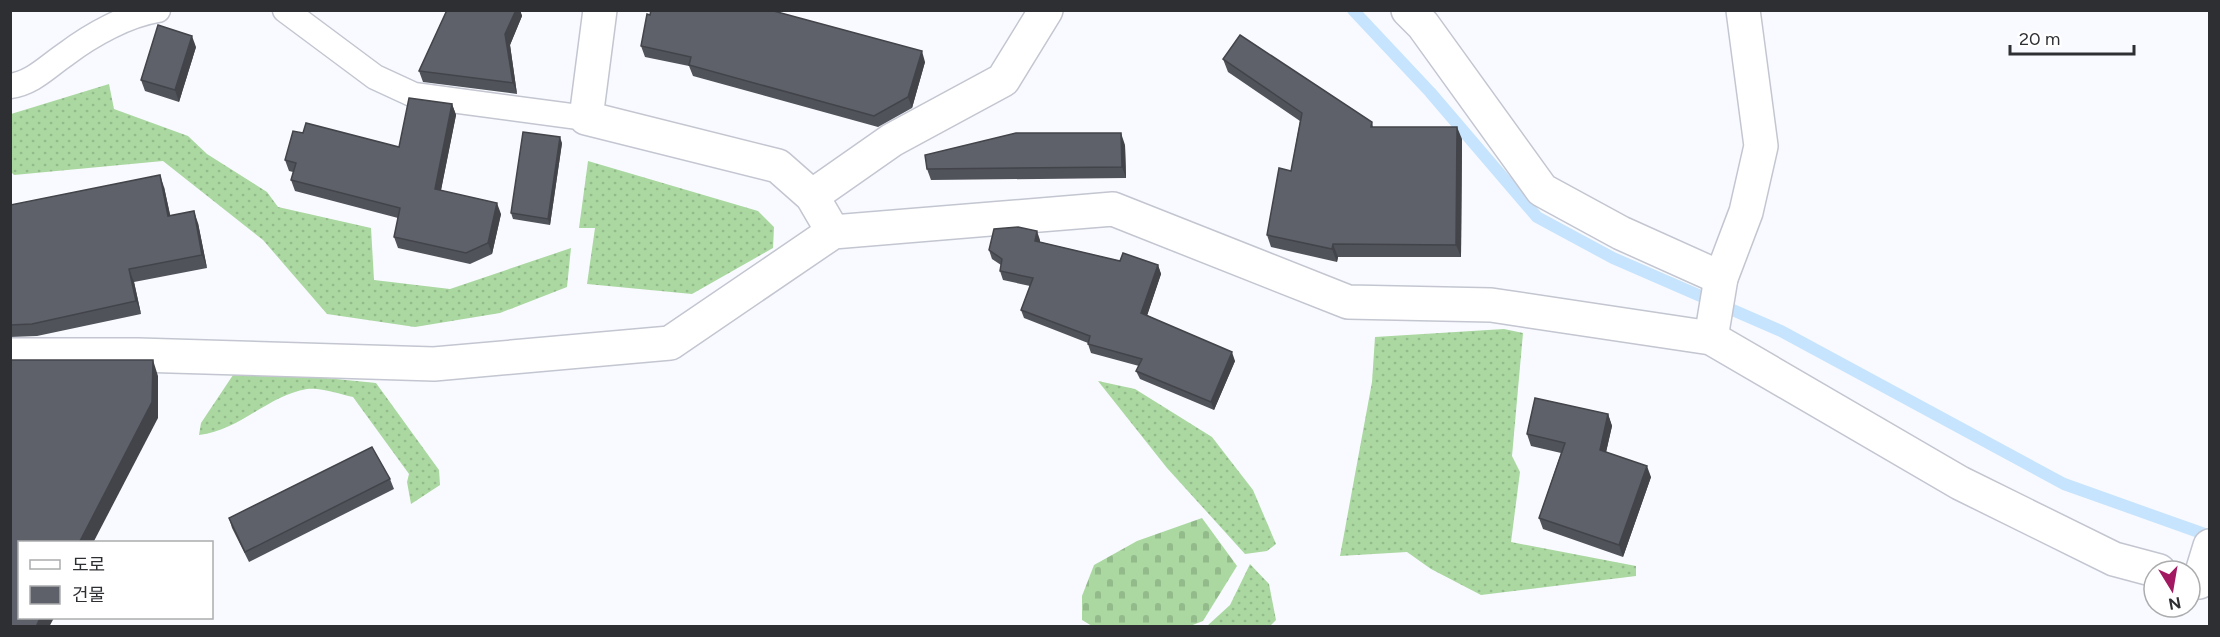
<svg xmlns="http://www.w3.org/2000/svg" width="2220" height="637" viewBox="0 0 2220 637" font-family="Figtree,'Noto Sans KR',sans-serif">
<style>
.grass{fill:url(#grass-dots)}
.cemetery{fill:url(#cemetery-stones)}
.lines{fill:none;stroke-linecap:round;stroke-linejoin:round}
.stream{stroke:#c6e4fd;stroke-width:12}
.service-casing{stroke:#c3c6d0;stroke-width:27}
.minor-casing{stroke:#c3c6d0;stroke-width:36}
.service{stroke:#fff;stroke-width:24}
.minor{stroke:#fff;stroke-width:33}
.wall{fill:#51535b}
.shaded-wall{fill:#42444a}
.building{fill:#5e616a;stroke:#42444a;stroke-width:1.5}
</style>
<defs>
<pattern id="grass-dots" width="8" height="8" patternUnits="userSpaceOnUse" patternTransform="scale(1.5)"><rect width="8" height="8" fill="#aad8a0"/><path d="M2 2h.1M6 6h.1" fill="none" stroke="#93ba8a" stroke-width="1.8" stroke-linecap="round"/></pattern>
<pattern id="cemetery-stones" width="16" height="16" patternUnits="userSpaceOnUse" patternTransform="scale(1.5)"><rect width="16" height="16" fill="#aad8a0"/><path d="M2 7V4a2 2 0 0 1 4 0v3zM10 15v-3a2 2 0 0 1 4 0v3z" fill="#93ba8a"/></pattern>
</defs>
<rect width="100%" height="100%" fill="#f9faff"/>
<g class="grass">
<path d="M109 84 114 109 188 136 207 154 267 192 278 207 371 228 374 280 450 289 571 248 567 287 500 313 415 327 327 314 263 240 163 161 14 175 10 171 11 114Z"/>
<path d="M588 161 758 211 774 227 773 248 692 294 587 284 595 228H579Z"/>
<path d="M1504 329 1523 333 1512 456 1520 472 1511 542 1636 566V576L1481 595 1431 569 1407 552 1340 556 1372 382 1375 337Z"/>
<path d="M237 369 376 383 439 470 440 485 411 504 407 482 409 474 353 397C340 394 320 387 307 389 267 396 239 431 199 435L201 423Z"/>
<path d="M1098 381 1135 389 1212 437 1253 490 1276 544 1267 551 1245 554 1167 468Z"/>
<path d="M1250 564 1269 584 1276 620 1270 626H1207L1230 605Z"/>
</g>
<path class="cemetery" d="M1202 518 1237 566 1203 621 1190 626H1092L1082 620V596L1094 565 1137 541Z"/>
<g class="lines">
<path class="stream" d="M1353 10 1430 92 1537 217 1613 258 1781 331 2064 484 2210 536"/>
<defs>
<g id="service">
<path d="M285 10 375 77 414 95 586 118"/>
<path d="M10 86C33 83 48 66 66 54 91 35 127 15 158 10"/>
</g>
<g id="minor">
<path d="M600 10 586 118 778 166 812 196 833 232"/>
<path d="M1408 10 1423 25 1542 190 1621 233 1721 278"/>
<path d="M812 196 892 140 1003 80 1046 10"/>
<path d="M1711 338 1721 278 1746 212 1761 146 1743 10"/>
<path d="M10 355H138L434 364 670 343 833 232 1113 209 1348 302 1491 305 1711 338 1960 483 2114 559 2159 571"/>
<path d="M2199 582 2210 546"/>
</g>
</defs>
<use href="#service" class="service-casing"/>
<use href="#minor" class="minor-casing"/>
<use href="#service" class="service"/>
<use href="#minor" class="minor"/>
</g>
<g class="wall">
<path d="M447 10H520L522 16 510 45 517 94 423 82 419 71Z"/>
<path d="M641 46 925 62 912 108 878 127 693 76 689 66 645 57Z"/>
<path d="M196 47 179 102 145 91 141 80Z"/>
<path d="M1223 59 1372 122 1373 127 1462 139 1461 257H1338L1337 262 1271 247 1267 235 1291 171 1300 121 1228 72Z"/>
<path d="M452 104 456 115 441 190 501 214 492 254 470 264 398 248 394 237 398 218 295 191 291 180 293 172 289 171 285 160 303 133 399 147Z"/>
<path d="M562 143 550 225 513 219 511 213Z"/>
<path d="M1125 145 1126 178 931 180 927 169Z"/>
<path d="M164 187 170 215 198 223 207 268 134 282 141 314 37 336 10 337V205Z"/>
<path d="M1040 240V242L1120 261 1158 265 1161 274 1147 315 1235 361 1214 410 1140 379 1136 371 1139 366 1091 353 1088 344V343L1024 318 1021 310 1030 286 1003 280 1000 271 1001 265 992 259 989 250Z"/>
<path d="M1608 414 1612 426 1606 452 1651 477 1623 557 1543 529 1539 518 1561 453 1531 446 1527 434Z"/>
<path d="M390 479 394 489 249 562 232 528 229 518Z"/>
</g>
<g class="shaded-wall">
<path d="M516 10H520L522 16 510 45 517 94 513 83 505 34Z"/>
<path d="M192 36 196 47 179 102 175 90Z"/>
<path d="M922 51 925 62 912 108 908 97Z"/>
<path d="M452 104 456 115 439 200 435 189Z"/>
<path d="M1457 127 1462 139 1461 257 1456 245Z"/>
<path d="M1121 133 1125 145 1126 178 1122 167Z"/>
<path d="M560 137 562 143 550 225 548 219Z"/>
<path d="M160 175 164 187 173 228 168 216Z"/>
<path d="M497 203 501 214 492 254 488 243Z"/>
<path d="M194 211 198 223 207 268 202 255Z"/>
<path d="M1037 231 1040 240 1038 250 1035 241Z"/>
<path d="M1333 244 1338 257 1337 262 1332 249Z"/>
<path d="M1158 265 1161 274 1145 322 1141 313Z"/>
<path d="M129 269 134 282 141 314 136 301Z"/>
<path d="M1232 352 1235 361 1214 410 1211 402Z"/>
<path d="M153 360 158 376V418L93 543H79Z"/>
<path d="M1608 414 1612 426 1604 461 1600 450Z"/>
<path d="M1647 466 1651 477 1623 557 1619 545Z"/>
<path d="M40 618H54L49 627H36Z"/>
</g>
<g class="building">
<path d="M447 10H516L505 34 513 83 419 71Z"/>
<path d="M651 10H770L922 51 908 97 874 116 689 65 691 57 641 46 647 14 650 15Z"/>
<path d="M158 25 192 36 175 90 141 80Z"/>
<path d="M1240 35 1372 122 1371 127H1457L1456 245 1333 244 1332 249 1267 235 1279 168 1291 171 1302 113 1223 59Z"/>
<path d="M409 98 452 104 435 189 497 203 488 243 466 253 394 237 400 208 291 180 296 163 285 160 293 131 303 133 306 123 399 147Z"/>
<path d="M523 132 560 137 548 219 511 213Z"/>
<path d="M1016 133H1121L1122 167 927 169 925 155Z"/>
<path d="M160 175 168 216 194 211 202 255 129 269 136 301 32 324 10 325V205Z"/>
<path d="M1018 227 1037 231 1035 241 1120 261 1123 253 1158 265 1141 313 1232 352 1211 402 1136 371 1142 359 1088 344 1090 336 1021 310 1033 278 1000 271 1002 259 989 250 994 229Z"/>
<path d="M10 360H153L152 402 79 543H20V618H40L36 627H10Z"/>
<path d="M1535 398 1608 414 1600 450 1647 466 1619 545 1539 518 1565 443 1527 434Z"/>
<path d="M372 447 390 479 245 552 229 518Z"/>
</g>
<rect width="2220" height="637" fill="none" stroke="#2e2f33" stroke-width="24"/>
<rect x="18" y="541" width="195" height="78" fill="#ffffff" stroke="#abacad" stroke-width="1.5"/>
<rect x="30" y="560" width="30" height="9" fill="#ffffff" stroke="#abacad" stroke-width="1.5"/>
<text x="72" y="571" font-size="18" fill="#2e2f33">도로</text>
<rect x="30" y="586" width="30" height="18" fill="#5e616a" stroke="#abacad" stroke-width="1.5"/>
<text x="72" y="601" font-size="18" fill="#2e2f33">건물</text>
<g transform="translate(2172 589) rotate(169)"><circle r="28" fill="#ffffff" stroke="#abacad" stroke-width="1.5"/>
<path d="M0-4.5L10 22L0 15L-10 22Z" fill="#a31961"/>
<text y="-9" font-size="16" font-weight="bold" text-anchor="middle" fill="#2e2f33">N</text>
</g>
<path d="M2010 45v9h124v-9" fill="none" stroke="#2e2f33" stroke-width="3"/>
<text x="2019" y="45" font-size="18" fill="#2e2f33" stroke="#ffffff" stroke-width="4.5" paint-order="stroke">20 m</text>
</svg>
